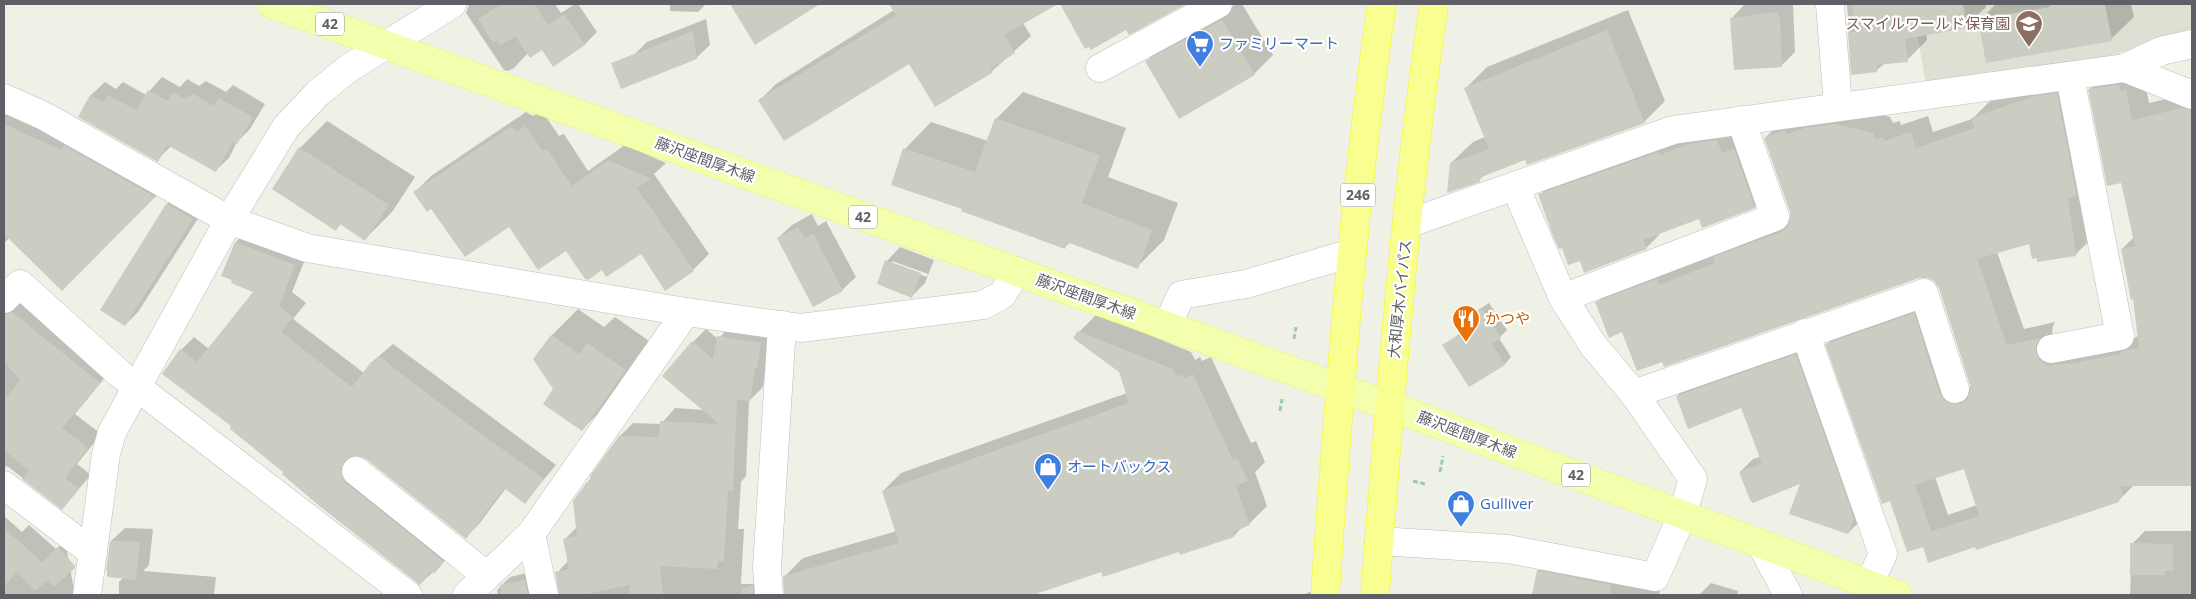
<svg xmlns="http://www.w3.org/2000/svg" width="2196" height="599" viewBox="0 0 2196 599" font-family="'Open Sans','Noto Sans JP',sans-serif">
<style>
.education{fill:#dfe0d4}
.shadow{fill:#0003;fill-rule:evenodd}
.building{fill:#cbccc2;fill-rule:evenodd}
.lines{fill:none;stroke-linecap:round;stroke-linejoin:round}
.minor-casing{stroke:#bebec5;stroke-width:29}
.major-casing{stroke:#eff45c;stroke-width:29}
.highway-casing{stroke:#f7f600;stroke-width:29}
.path{stroke:#9cc9b7;stroke-width:3;stroke-dasharray:5 2.5;stroke-linecap:butt}
.minor{stroke:#fff;stroke-width:28}
.major{stroke:#f3ffad;stroke-width:28}
.highway{stroke:#f8fe8f;stroke-width:28}
.labels{text-anchor:middle;stroke-width:4.5;stroke-linejoin:round;paint-order:stroke}
.shield{fill:#fff;stroke:#8e8f95;stroke-width:1}
.shield-label{font-size:14px;font-weight:bold;fill:#5e5f67}
.education-label{font-size:15px;fill:#785e54;stroke:#fff;text-anchor:end}
.shop-label{font-size:15px;fill:#366cbe;stroke:#fff;text-anchor:start}
.street-label{font-size:15px;fill:#5e5f67;stroke:#fff}
.food-label{font-size:15px;fill:#c56008;stroke:#fff;text-anchor:start}
</style>
<rect width="100%" height="100%" fill="#eff0e6"/>
<path class="education" d="M1912 4H2192V33L2083 63 1926 84Z"/>
<g class="shadow">
<path d="M469 4H555L561 13 575 4H578L597 32 585 44 553 65 542 49 528 53 514 68 508 71 504 70 466 13Z"/>
<path d="M670 4H706L698 12 670 11Z"/>
<path d="M731 4H818L756 43Z"/>
<path d="M890 4H1056L1023 23 1031 36 991 72 909 62 760 100 776 84 894 10Z"/>
<path d="M1061 4H1183L1129 33 1126 28 1085 47Z"/>
<path d="M1237 4H1242L1273 55 1254 74 1180 118 1146 62 1165 43Z"/>
<path d="M1756 4H1793L1795 52 1782 65 1735 69 1731 19 1744 5Z"/>
<path d="M1847 4H1986V7L1966 27 1926 34 1927 40 1907 60 1885 63 1876 71 1852 73Z"/>
<path d="M1996 4H2131L2134 17 2111 39 1980 20Z"/>
<path d="M1628 10 1665 101 1644 122 1525 158 1486 174 1479 180 1451 163 1473 142 1485 137 1466 88 1487 67Z"/>
<path d="M706 19 710 45 696 58 634 55 647 42Z"/>
<path d="M2106 72 2143 73 2149 103 2192 93V271L2186 277 2178 321 2192 318V485H2134L2118 501 1975 545H1923L1890 500 1827 344 1844 327 1931 297 1962 384 1971 388 1940 288 1935 280 1927 276 1919 277 1663 360 1623 331 1597 303 1614 286 1791 218V212L1765 138 1782 121 1853 107 1890 117 1893 123 1900 121 1901 125 1928 116 1933 132 1972 119 1989 102 2053 80 2074 77 2092 238 2075 255 2030 242 1997 252 2024 329 2055 322 2053 326 2052 335 2085 348 2135 338 2139 335 2134 293 2122 249 2134 237 2122 181 2090 89ZM1965 468 1977 505 1948 515 1935 477Z"/>
<path d="M162 77 180 87 187 79 199 86 206 81 226 92 233 85 265 104 250 129 237 142 229 158 215 171 171 146 157 160 80 117 91 95 105 82 116 89 123 82 146 95Z"/>
<path d="M1023 92 1126 128 1108 177 1178 203 1164 240 1137 267 1070 242 1064 248 963 208 905 149 931 122 988 141 996 119Z"/>
<path d="M4 98 168 184 62 289 9 238 4 243Z"/>
<path d="M542 111 559 136 564 134 588 171 625 145 666 163 654 174 709 254 693 270 641 253 602 269 567 249 510 225 431 207 415 192 431 176 526 112 533 116Z"/>
<path d="M327 121 415 177 392 212 365 239 341 224 336 229 273 189 300 148Z"/>
<path d="M1730 127 1768 193 1755 207 1700 218 1659 233V235L1646 248 1580 259 1540 195 1553 181 1702 131Z"/>
<path d="M180 191 206 206 138 312 125 325 102 310 167 204Z"/>
<path d="M812 214 818 226 826 221 856 277 842 290 778 238 792 225Z"/>
<path d="M249 229 308 252 292 292 306 303 293 319 364 373 372 362 393 344 556 465 525 502 506 488 479 524 466 537 366 458 353 455 355 464 447 559 420 584 233 426 181 350 194 337 209 349 255 291 236 242Z"/>
<path d="M900 247 934 260 925 283 912 296 887 261ZM892 261 928 274 927 277 892 264Z"/>
<path d="M21 301 112 369 75 414 101 434 77 464 91 475 62 508 7 466 4 467V309Z"/>
<path d="M1489 303 1507 330 1499 338 1511 357 1505 364 1470 386 1444 346 1460 333 1456 326 1463 320Z"/>
<path d="M578 309 604 327 615 317 652 343 608 403 582 430 555 389 552 335Z"/>
<path d="M1097 314 1191 352 1195 360 1200 357 1202 361 1211 357 1251 443 1256 441 1265 462 1255 472 1267 506 1249 524 1242 527 1234 536 1102 570 1029 595H790L785 576 803 558 897 531 883 491 901 473 1127 393 1120 371 1079 332Z"/>
<path d="M732 324 774 330 767 357 763 387 749 401 746 476 741 482 738 529H744L741 584H755V595H560L557 573 568 561 564 540 577 527 588 482 620 436 633 423 661 424 675 408 704 410 693 342 706 329 718 339Z"/>
<path d="M1809 342 1861 520 1848 533 1802 482 1740 472 1753 459 1760 457 1742 406 1677 396 1690 383Z"/>
<path d="M4 516 22 532 29 525 56 549 65 541 75 595H4Z"/>
<path d="M125 528 153 529 149 565 143 571 216 577 214 595H119V582L124 577 107 576 111 541Z"/>
<path d="M2145 531H2192V595H2130L2132 544Z"/>
<path d="M1550 559 1662 580 1659 595H1534L1538 571Z"/>
<path d="M531 572 550 595H498L497 590 510 577Z"/>
<path d="M1711 583 1738 591 1737 595H1699Z"/>
<path d="M1318 589 1317 595H1302Z"/>
</g>
<g class="building">
<path d="M502 4H534L548 25 564 14 585 45 553 67 542 50 530 58 516 37 500 45 497 40 493 43 478 19Z"/>
<path d="M730 4H820L755 45Z"/>
<path d="M889 4H1058L1004 35 1015 53 990 69 992 73 935 107 909 64 784 141 758 100 896 15Z"/>
<path d="M1060 4H1186L1129 35 1126 30 1091 50 1089 47 1085 49Z"/>
<path d="M1852 4H1963L1967 28 1905 39 1908 62 1876 65 1877 72 1851 75 1848 32H1855Z"/>
<path d="M2050 4H2105L2112 41 1986 63 1978 19 2050 7Z"/>
<path d="M1778 12V17H1780L1782 67 1734 70 1730 18Z"/>
<path d="M1222 20 1255 75 1179 119 1145 61Z"/>
<path d="M1607 30 1645 123 1527 165 1525 160 1479 178 1480 182 1447 193 1450 163 1489 149 1464 88Z"/>
<path d="M693 31 697 59 621 89 611 63Z"/>
<path d="M2119 85 2120 91 2126 90 2132 120 2182 108 2192 110V486H2120L2123 496 2118 498 2119 502 1976 550 1975 547 1928 563 1923 547 1907 552 1890 501 1882 504 1825 344 1914 313 1940 394 1945 401 1951 404H1960L1967 399 1970 393V384L1939 288 1934 281 1927 278H1919L1664 367 1662 362 1637 371 1622 332 1609 338 1595 302 1657 279 1659 285 1715 263 1713 257 1781 232 1787 227 1790 219V212L1764 138 1782 131 1785 130 1786 134 1805 128 1835 124 1874 133 1876 140 1883 137 1884 141 1911 132 1916 148 1975 128 1971 118 2035 96 2057 93 2076 192V196L2068 198 2076 256 2037 262V258L2032 259 2029 244 1977 259 2007 345 2040 338 2036 344V352L2040 360 2047 366 2068 363 2069 364 2120 354V352L2139 348 2133 299 2131 300 2121 249 2135 246 2121 183 2107 186 2088 89ZM1964 469 1979 516 1931 531 1915 485Z"/>
<path d="M148 90 168 101 173 92 185 99 187 96 190 97 192 93 214 106 219 98 253 117 237 144 233 142 216 172 167 145 158 162 78 117 90 95 104 102 108 95 136 110Z"/>
<path d="M995 118 1100 155 1082 203 1152 230 1138 269 1067 242 1065 249 961 211 962 209 891 185 903 148 975 172Z"/>
<path d="M4 124 61 150 64 145 155 197 62 291 4 234Z"/>
<path d="M525 126 543 151 547 149 572 186 608 160 651 179 637 188 694 271 665 291 641 254 606 277 602 270 588 280 585 279 566 251 538 270 509 227 465 257 431 209 427 212 413 192 510 127 517 131Z"/>
<path d="M1717 140 1722 153 1734 149 1755 208 1702 228 1699 219 1643 240 1647 249 1584 273 1580 261 1568 265 1562 248 1559 249 1553 236 1538 194 1659 152 1660 155 1688 144Z"/>
<path d="M299 147 389 205 365 241 340 224 336 231 272 189Z"/>
<path d="M166 204 193 219 125 326 100 310Z"/>
<path d="M798 227 805 238 813 233 843 291 813 307 777 238Z"/>
<path d="M235 242 295 265 279 306 293 317 281 332 352 387 371 362 374 363 379 356 450 411 544 479 525 504 504 488 466 539 366 459 358 456 350 457 344 461 341 469 342 477 346 483 444 562 434 574 431 571 420 585 317 504 282 474 283 472 230 429 231 426 162 374 180 349 197 362 253 292 231 283 232 280 221 276Z"/>
<path d="M885 260 921 273 912 298 877 284Z"/>
<path d="M1482 309 1501 338 1492 344 1505 365 1469 387 1442 345 1460 334 1454 326Z"/>
<path d="M12 312 100 383 62 428 88 448 65 478 79 489 62 510 22 479 29 471 4 450V400L20 380 4 361V314Z"/>
<path d="M1078 331 1173 369 1176 377 1182 374 1184 378 1193 374 1233 460 1237 458 1248 481 1236 486 1250 525 1233 532 1234 537 1180 555 1179 552 1103 577 1101 572 1033 595H784L783 576 899 543 882 491 1129 403 1119 372 1073 338Z"/>
<path d="M551 335 579 354 587 343 626 370 582 431 543 404 553 389 533 359Z"/>
<path d="M717 336 761 343 757 369 755 368 750 401 737 400 733 491H728L724 561H718L717 569 660 566 663 595H630L629 585 581 595H559L555 572 569 569 563 539 577 536 573 501 587 482 591 481 590 476 619 436 659 437 660 421 719 424 662 376 692 341 713 359Z"/>
<path d="M1796 354 1854 518 1848 534 1789 514 1800 484 1753 503 1750 500 1739 472 1762 463 1741 408 1688 429 1676 396Z"/>
<path d="M4 528 42 562 58 547 75 566V568L54 587 48 580 35 591 17 572 4 586Z"/>
<path d="M110 541 140 542 136 580 108 577 109 571H106Z"/>
<path d="M2130 543 2173 544V571H2165V575H2130Z"/>
<path d="M1537 570 1611 585 1610 595H1532Z"/>
<path d="M525 580 528 595H501L500 585Z"/>
<path d="M753 585V595H742L741 589Z"/>
</g>
<g class="lines">
<defs>
<g id="minor">
<path d="M1830 4 1838 106"/>
<path d="M1100 68 1218 4"/>
<path d="M2125 68 2192 95"/>
<path d="M4 98 44 116 229 220 307 248 686 312 801 328 983 305 1002 295 1017 271"/>
<path d="M1407 224 1673 130 2125 68 2161 51 2192 44"/>
<path d="M1563 298 1775 217 1741 120"/>
<path d="M4 299 20 284 120 374 408 595"/>
<path d="M1167 326 1181 295 1246 284 1352 253"/>
<path d="M1805 333 1883 554 1869 584"/>
<path d="M2051 349 2120 336 2070 77"/>
<path d="M1634 394 1924 293 1955 389"/>
<path d="M356 471 487 576"/>
<path d="M4 485 93 553"/>
<path d="M531 534 544 595"/>
<path d="M1379 541 1508 549 1655 577 1682 516 1693 479 1634 394 1593 345 1563 298 1515 186"/>
<path d="M1762 546 1788 595"/>
<path d="M87 595 106 454 112 432 229 220 286 127 318 93 349 68 452 4"/>
<path d="M467 595 531 534 686 312"/>
<path d="M769 595 767 568 782 325"/>
</g>
<path id="major" d="M272 4 1390 406 1898 595"/>
<g id="highway">
<path d="M1325 595C1339 398 1353 200 1382 4"/>
<path d="M1375 595C1390 398 1405 200 1434 4"/>
</g>
</defs>
<use href="#minor" class="minor-casing"/>
<use href="#major" class="major-casing"/>
<use href="#highway" class="highway-casing"/>
<g class="path">
<path d="M1294 339 1296 327"/>
<path d="M1280 411 1282 399"/>
<path d="M1440 472 1443 456"/>
<path d="M1413 481 1425 484"/>
</g>
<use href="#minor" class="minor"/>
<use href="#major" class="major"/>
<use href="#highway" class="highway"/>
</g>
<defs>
<symbol id="school-pin" viewBox="-11 -11 22 30"><path d="M0 17L-7.5 6A9.5 9.5 0 1 1 7.5 6Z" fill="#8d6e63" stroke="#fff"/><path d="M0-5L7-2L0 1L-7-2ZM-4 1L0 2.5L4 1V4Q0 6-4 4Z" fill="#fff"/></symbol>
<symbol id="supermarket-pin" viewBox="-11 -11 22 30"><path d="M0 17L-7.5 6A9.5 9.5 0 1 1 7.5 6Z" fill="#3f7fe0" stroke="#fff"/><path d="M-6-5.5h2.5l.6 2H6L4.5 2H-2.5L-4.4-4H-6ZM-1.5 3.2a1.3 1.3 0 1 0 .1 0ZM3 3.2a1.3 1.3 0 1 0 .1 0Z" fill="#fff"/></symbol>
<symbol id="restaurant-pin" viewBox="-11 -11 22 30"><path d="M0 17L-7.5 6A9.5 9.5 0 1 1 7.5 6Z" fill="#e8710a" stroke="#fff"/><path d="M-5-6h1v4h1v-4h1v4h1v-4h1v5L-1.5 .5V6h-2V.5L-5-1ZM5-6V6H3V1.5H1.5Q1.5-4 5-6Z" fill="#fff"/></symbol>
<symbol id="shop-pin" viewBox="-11 -11 22 30"><path d="M0 17L-7.5 6A9.5 9.5 0 1 1 7.5 6Z" fill="#3f7fe0" stroke="#fff"/><path d="M-5-2.5h2.3a2.7 3.5 0 0 1 5.4 0H5L5.5 6h-11ZM-1.5-2.5h3a1.5 2.3 0 0 0-3 0Z" fill="#fff"/></symbol>
</defs>
<g fill-rule="evenodd">
<use href="#school-pin" x="2013" y="8" width="32" height="43"/>
<use href="#supermarket-pin" x="1184" y="28" width="32" height="43"/>
<use href="#restaurant-pin" x="1450" y="303" width="32" height="43"/>
<use href="#shop-pin" x="1032" y="451" width="32" height="43"/>
<use href="#shop-pin" x="1445" y="488" width="32" height="43"/>
</g>
<g class="labels">
<g class="shield">
<rect x="316" y="12.5" width="28" height="23" rx="4"/>
<rect x="1340.5" y="183.5" width="35" height="23" rx="4"/>
<rect x="849" y="205.5" width="28" height="23" rx="4"/>
<rect x="1562" y="463.5" width="28" height="23" rx="4"/>
</g>
<g class="shield-label">
<text x="330" y="29">42</text>
<text x="1358" y="200">246</text>
<text x="863" y="222">42</text>
<text x="1576" y="480">42</text>
</g>
<g class="education-label">
<text x="2010" y="29">スマイルワールド保育園</text>
</g>
<g class="shop-label">
<text x="1219" y="49">ファミリーマート</text>
<text x="1067" y="472">オートバックス</text>
<text x="1480" y="509">Gulliver</text>
</g>
<g class="street-label">
<text transform="translate(705 160) rotate(20)" y="5">藤沢座間厚木線</text>
<text transform="translate(1086 297) rotate(20)" y="5">藤沢座間厚木線</text>
<text transform="translate(1400 299) rotate(-84)" y="5">大和厚木バイパス</text>
<text transform="translate(1467 435) rotate(21)" y="5">藤沢座間厚木線</text>
</g>
<g class="food-label">
<text x="1485" y="324">かつや</text>
</g>
</g>
<rect width="2196" height="599" fill="none" stroke="#5e5f67" stroke-width="10"/>
</svg>
